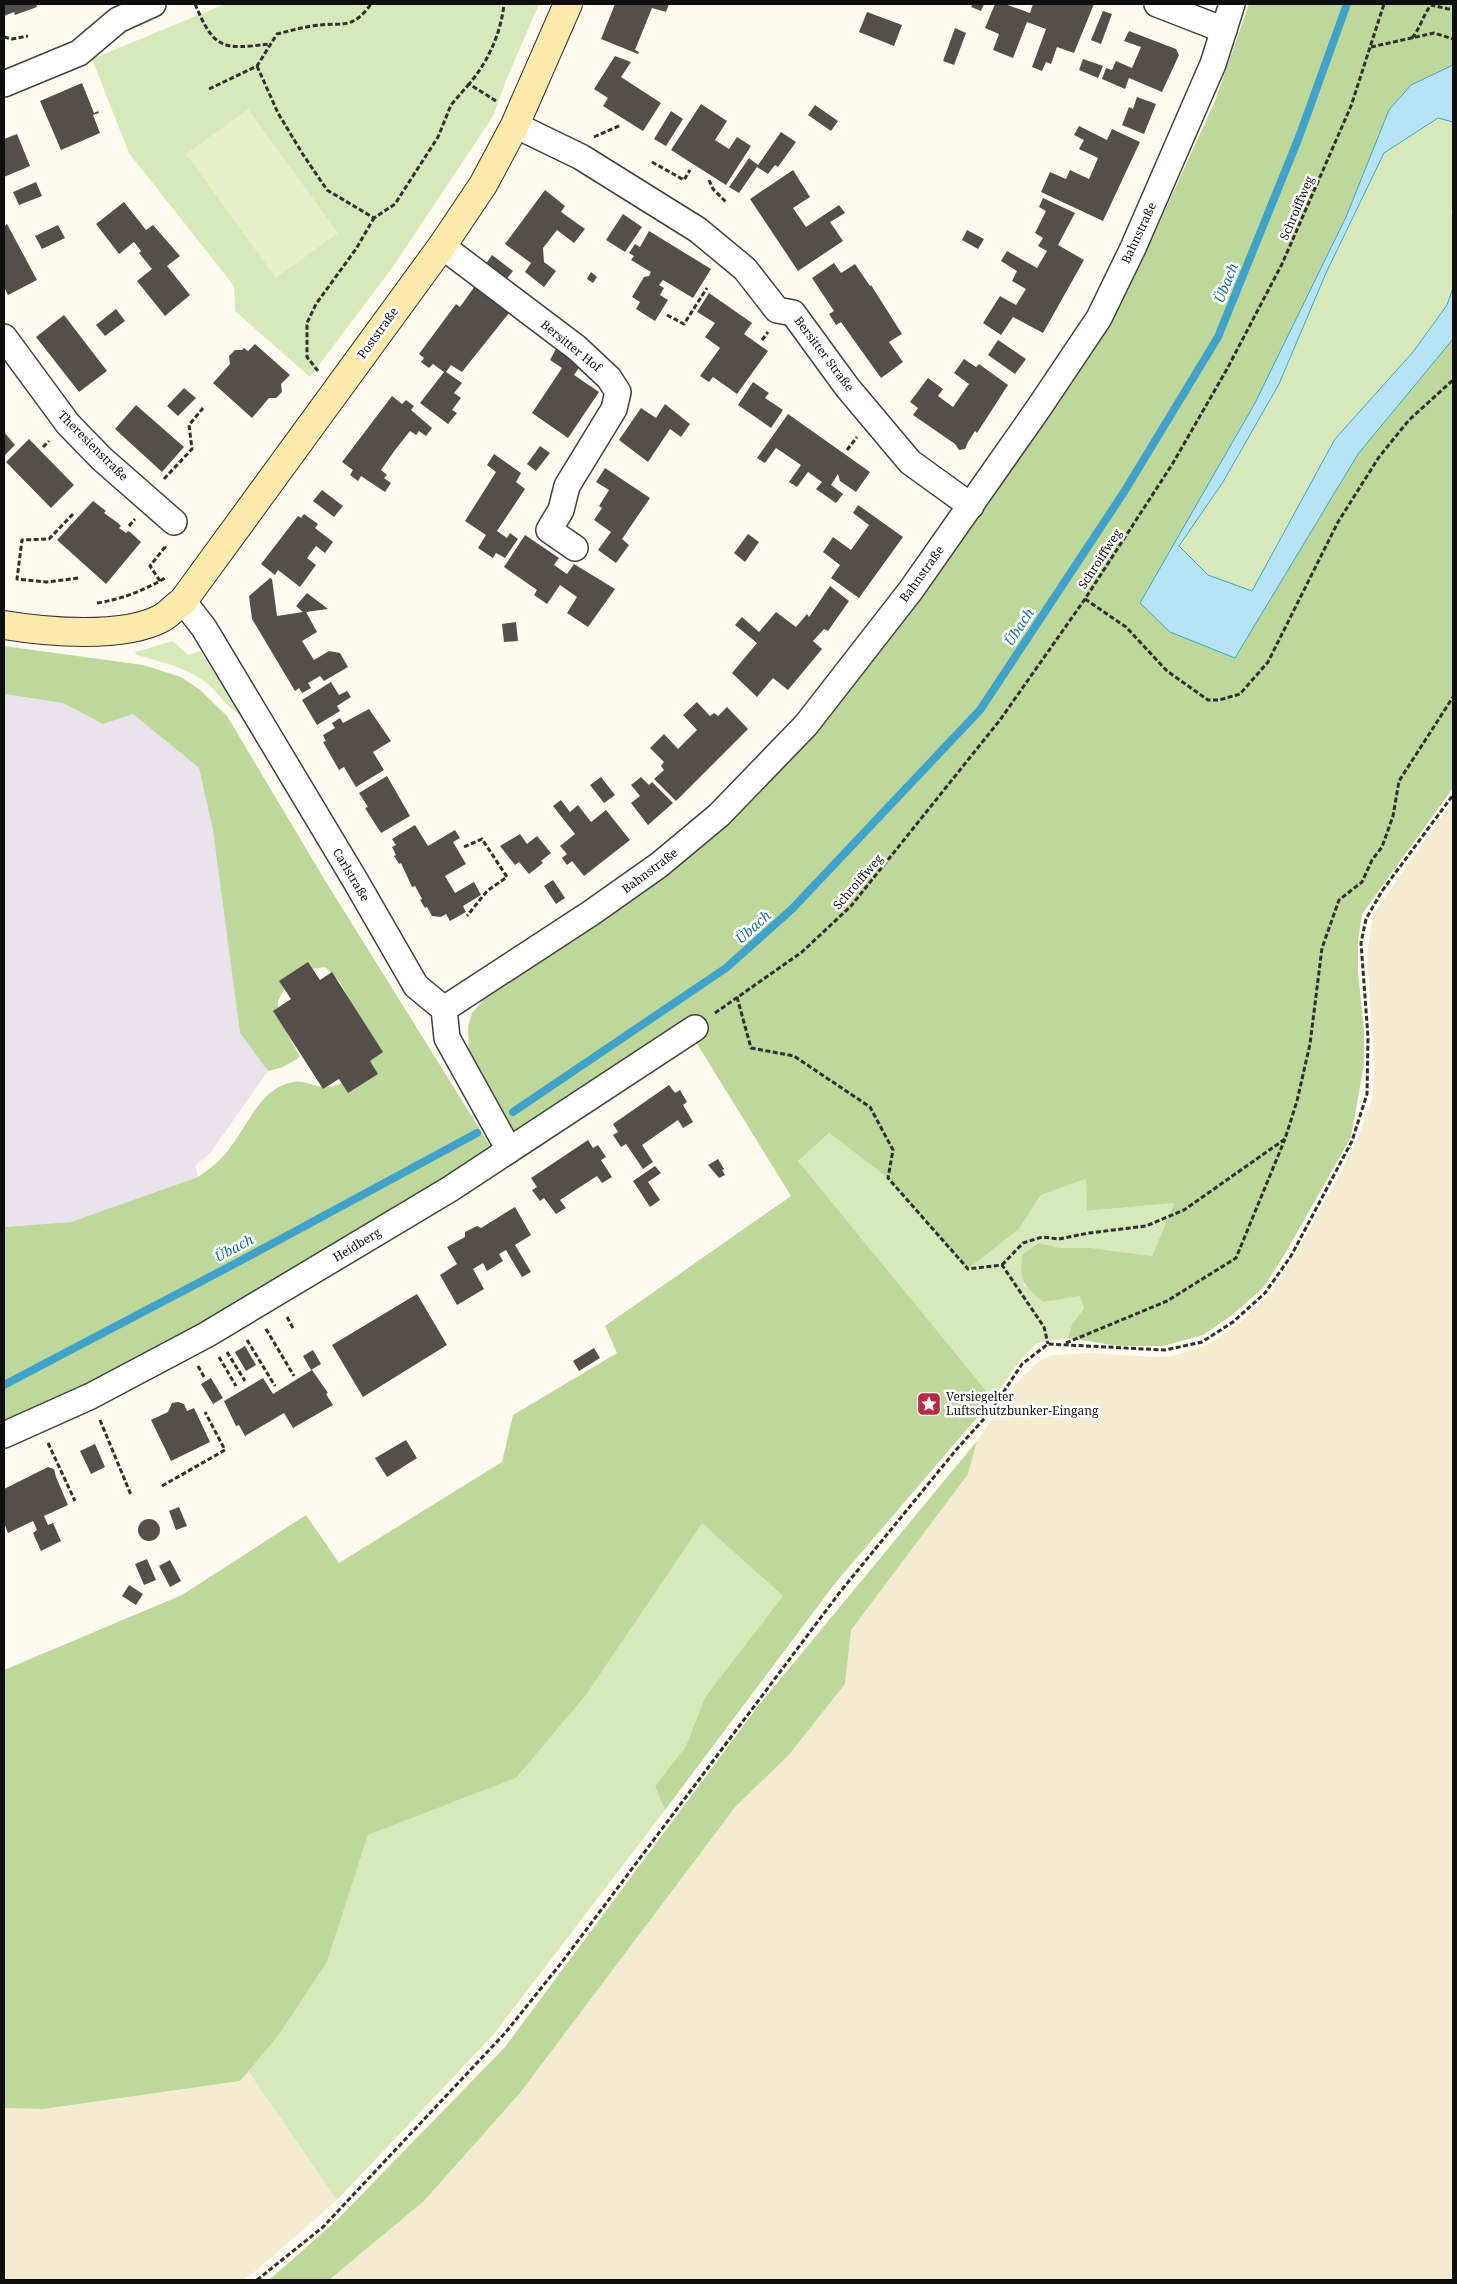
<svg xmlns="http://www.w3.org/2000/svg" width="1457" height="2284" viewBox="0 0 1457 2284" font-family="'Noto Serif',serif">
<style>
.industrial{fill:#eae2ec}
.farmland{fill:#f3ecd0}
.green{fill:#d7e8ba}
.forest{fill:#bdd89a}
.pitch{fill:#e7efcb}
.water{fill:#b6e4f4;stroke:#40a2c8}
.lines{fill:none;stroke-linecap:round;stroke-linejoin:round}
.stream{stroke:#40a2c8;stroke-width:8}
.building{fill:#564e4a}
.minor-casing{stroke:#414141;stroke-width:28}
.secondary-casing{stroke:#303030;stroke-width:30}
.path{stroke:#303030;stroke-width:3;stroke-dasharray:5 2.5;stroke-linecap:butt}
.minor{stroke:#fff;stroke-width:25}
.secondary{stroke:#fceaad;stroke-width:28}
.labels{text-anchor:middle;stroke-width:5;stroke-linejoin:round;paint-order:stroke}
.street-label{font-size:12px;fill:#0e0e0e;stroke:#fff}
.poi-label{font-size:12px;fill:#0e0e0e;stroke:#fff;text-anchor:start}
.water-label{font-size:14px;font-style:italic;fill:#1c729b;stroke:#fff}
</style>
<rect width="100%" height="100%" fill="#fefaef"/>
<path class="industrial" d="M4 694 63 703 103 724 133 714 199 768 213 831 240 1033 268 1071 211 1152 195 1166 198 1177 71 1222 4 1227Z"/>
<g class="farmland">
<path d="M1453 800V2280H329L424 2201 520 2093 736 1806 788 1756 845 1684 851 1630 968 1474 977 1441 1018 1382 1039 1361 1052 1355 1090 1353 1154 1357 1173 1356 1208 1345 1238 1324 1269 1295 1292 1260 1335 1183 1356 1142 1371 1103 1375 1074 1367 955 1373 915Z"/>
<path d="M248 2071 337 2200 258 2269 243 2280H4V2108L43 2109 240 2081Z"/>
</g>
<g class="green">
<path d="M225 4H539L507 78 493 116 392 268 310 377 235 311 234 286 129 153 92 59Z"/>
<path d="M1438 118 1453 122V208L1451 210 1453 219V288L1447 305 1413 352 1335 439 1252 591 1208 575 1179 545 1223 482 1279 384 1326 273 1384 153Z"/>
<path d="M173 641 188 655 200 651 241 714C232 714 216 690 208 684 187 667 161 662 137 655L135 652Z"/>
<path d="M829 1133 888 1178 968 1269 1019 1229 1041 1195 1086 1179 1088 1211 1174 1203 1152 1256 1092 1248H1061L1039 1243 1023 1284 1043 1302 1080 1296 1084 1307 1072 1324 1068 1338 1037 1343 1021 1359 993 1399 798 1161Z"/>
<path d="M702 1522 783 1596 705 1697 686 1746 655 1786 665 1810 493 2035 337 2200 248 2071 279 2035 327 1962 368 1835 516 1778 586 1695Z"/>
</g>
<g class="forest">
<path d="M1249 4H1453V65L1411 85 1389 110 1346 217 1255 403 1140 603 1235 658 1358 454 1453 339V788L1362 914 1358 941V972L1364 1030V1064L1351 1137 1286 1252 1263 1288 1232 1315 1203 1335 1163 1346H1119L1068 1338 1072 1324 1084 1308 1080 1296 1043 1302C1022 1283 1020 1284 1022 1255L1039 1243 1061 1248H1092L1152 1256 1174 1203 1087 1211 1086 1179 1041 1195 1019 1229 968 1269 888 1178 829 1133 798 1161 993 1399 836 1582 665 1810 655 1786 686 1746 705 1697 783 1596 702 1523 586 1695 516 1778 368 1835 327 1962 279 2035 240 2081 43 2109 4 2108V1670L182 1595 306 1515 339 1563 502 1462 513 1415 617 1353 605 1326 791 1196 694 1039 517 1135 469 1053 468 1027 472 1013 486 997 588 931 663 876 847 692 981 515 1094 349 1149 245 1215 101Z"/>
<path d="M4 646 143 665 181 677 199 689 227 716 326 882 494 1152 228 1314 4 1426V1227L71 1222 198 1177C209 1169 221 1161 229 1149 247 1127 261 1087 293 1082 303 1080 313 1086 323 1087 330 1088 339 1084 345 1082L355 1010 340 982 325 967 306 970 289 982 278 1000 279 1018 300 1057 283 1067 268 1071 240 1033 213 831 199 768 133 714 103 724 63 703 4 694Z"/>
<path d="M977 1441 968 1474 851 1630 845 1684 788 1756 736 1806 520 2093 424 2201 329 2280H269L336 2221 505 2047 758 1706Z"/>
</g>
<path class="pitch" d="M248 109 338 233 276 278 186 154Z"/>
<path class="water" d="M1453 65V122L1438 118 1384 153 1326 273 1279 384 1223 482 1179 546 1208 575 1252 591 1335 439 1413 352 1447 305 1453 288V339L1358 454 1235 658 1170 632 1140 603 1255 403 1346 217 1389 110 1411 85Z"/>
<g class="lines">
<g class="stream">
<path d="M513 1112 726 968 792 909 980 710 1124 492 1218 337 1299 137 1347 4"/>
<path d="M4 1385 240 1261 477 1133"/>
</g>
</g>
<g class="building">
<path d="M4 4H36L37 7 15 15 14 12 4 16Z"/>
<path d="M615 4H669L666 12 652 8 635 50 639 52 638 54 601 39Z"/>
<path d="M973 4H984L981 11 971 7Z"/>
<path d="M995 4H1005L1030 13 1033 4H1094L1074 53 1057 47 1051 64 1046 62 1042 71 1032 67 1046 29 1027 22 1013 58 993 50 999 34 985 28Z"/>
<path d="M1103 11 1112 14 1101 44 1091 40Z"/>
<path d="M867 12 902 25 894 46 859 32Z"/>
<path d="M955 28 966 33 954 65 943 61Z"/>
<path d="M1129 31 1176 49 1179 55 1162 92 1129 78 1125 89 1102 79 1106 68 1112 70 1116 61 1132 68 1141 47 1124 41Z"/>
<path d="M615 56 631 62 621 77 661 103 643 131 603 106 608 98 594 89Z"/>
<path d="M1083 59 1103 66 1098 78 1079 70Z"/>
<path d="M82 83 94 113 98 111 99 113 93 115 100 133 61 150 40 101Z"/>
<path d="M1137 97 1156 104 1144 134 1122 125 1129 107 1133 109Z"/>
<path d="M701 104 727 121 715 140 729 149 737 137 751 146 726 185 671 150Z"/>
<path d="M815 105 838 121 831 131 808 115Z"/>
<path d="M671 111 683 119 666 146 654 139Z"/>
<path d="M1079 126 1107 140 1112 129 1140 142 1103 221 1041 192 1050 172 1066 179 1070 170 1089 179 1098 158 1079 149 1084 140 1074 135Z"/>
<path d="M781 132 796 142 778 167 775 165 768 174 757 167 739 193 729 187 749 158 758 165Z"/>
<path d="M17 134 30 166 4 177V139Z"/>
<path d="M793 170 810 197 793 208 806 227 839 205 845 213 830 222 843 241 798 271 750 199Z"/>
<path d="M36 182 42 196 19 205 13 192Z"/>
<path d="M545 190 565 206 561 212 585 229 574 243 557 230 543 248 544 262 556 271 544 287 525 272 531 263 505 244Z"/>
<path d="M1043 198 1075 213 1058 245 1084 260 1043 333 1013 317 1001 335 983 323 1000 296 1016 305 1026 289 1012 281 1017 271 1001 261 1007 251 1037 268 1047 251 1038 246 1043 238 1035 233 1046 211 1039 207Z"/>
<path d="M124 202 146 230 153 225 180 256 167 266 190 295 165 316 137 281 152 269 139 253 141 251 134 242 119 254 96 224Z"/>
<path d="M623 214 642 227 625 252 606 240Z"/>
<path d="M7 224 37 280 8 295 4 287V226Z"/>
<path d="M58 225 65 238 42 249 35 236Z"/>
<path d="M967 230 984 239 978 249 962 240Z"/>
<path d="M649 231 711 269 693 298 663 280 659 285 664 288 660 295 668 300 655 321 636 309 640 302 632 297 644 277 649 276 651 272 631 260 634 256 629 253 635 244 640 247Z"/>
<path d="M492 255 513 271 505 281 485 265Z"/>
<path d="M834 263 841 273 855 264 870 286 871 285 902 334 889 342 903 362 881 378 841 322 836 325 829 314 834 311 812 278Z"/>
<path d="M591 272 597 277 593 283 587 279Z"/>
<path d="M475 286 509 313 462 372 451 365 446 372 462 383 454 393 461 398 452 410 457 413 448 424 420 403 444 372 433 364 429 368 421 362 424 358 419 354 456 304 460 307Z"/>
<path d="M709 293 752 323 744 334 768 351 737 394 713 377 709 382 700 376 720 348 705 337 715 323 697 312Z"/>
<path d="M116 309 125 321 105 336 96 325Z"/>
<path d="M64 315 107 371 79 392 36 337Z"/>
<path d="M998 340 1026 359 1015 374 988 355Z"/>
<path d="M255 344 290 375 281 384 282 392 276 398H269L252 418 213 383 230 364 229 356 235 350H242L244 348 248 351Z"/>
<path d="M563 348 583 362 574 375 599 392 568 438 532 413 562 368 550 360 556 349Z"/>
<path d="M964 359 976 367 979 364 1008 385 977 433 975 431 968 442 965 449 959 450 955 444 913 415 918 408 910 402 928 378 943 389 938 396 953 407 969 384 954 373Z"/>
<path d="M753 382 769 393 765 398 783 410 771 428 738 405Z"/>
<path d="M184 388 196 398 178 416 167 406Z"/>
<path d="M392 396 402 404 406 400 414 406 411 410 432 428 426 436 419 431 416 435 410 431 395 450 381 470 387 475 384 478 391 483 385 492 361 476 358 481 350 475 353 470 342 462Z"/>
<path d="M665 404 690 424 681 437 670 429 648 462 619 440 641 408 656 418Z"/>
<path d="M136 405 184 447 162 472 115 429Z"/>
<path d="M788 414 870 472 856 492 840 481 838 474 831 485 843 494 836 503 816 489 822 482 808 472 797 487 789 482 801 465 776 448 765 463 757 458Z"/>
<path d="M4 432 15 445 4 456Z"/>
<path d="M29 439 74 485 51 508 6 462Z"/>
<path d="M540 446 550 453 536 471 527 464Z"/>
<path d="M494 454 521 473 516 482 525 489 497 531 507 538 510 533 518 539 505 558 496 553 493 558 478 548 486 535 465 521 496 472 487 465Z"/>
<path d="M605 468 650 498 622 539 629 545 616 563 598 550 611 532 594 520 602 508 599 506 609 490 596 482Z"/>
<path d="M322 490 343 506 334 517 313 501Z"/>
<path d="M93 501 106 511 104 513 118 523 121 526 119 528 126 533 128 531 130 532 141 542 106 584 57 540Z"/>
<path d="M858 505 903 537 859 598 831 578 840 565 823 552 833 537 851 550 869 525 853 513Z"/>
<path d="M304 514 318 524 315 528 333 542 325 553 316 546 307 558 316 565 300 587 278 570 275 575 261 564 298 516 301 518Z"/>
<path d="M748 534 759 542 745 562 734 553Z"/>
<path d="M525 535 559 558 554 565 567 574 574 564 615 589 588 627 567 613 577 597 560 585 547 604 534 595 537 590 504 567Z"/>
<path d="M270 578 272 579 277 616 303 612 296 606 307 593 328 609 306 612 317 632 302 641 314 660 329 651 340 653 348 667 324 681 320 676 308 683 311 688 302 693 299 688 295 691 252 619 249 596Z"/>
<path d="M830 586 849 601 828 631 824 629 813 641 822 649 788 690 773 678 757 697 732 673 757 643 735 625 742 617 759 632 776 612 796 627 807 614 809 617Z"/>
<path d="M516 622 518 641 504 642 502 624Z"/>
<path d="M331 682 339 695 347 691 351 697 337 706 340 711 317 725 302 700Z"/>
<path d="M697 702 710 716 714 713 718 716 727 707 748 729 676 801 654 779 664 770 661 766 664 762 650 748 664 734 678 749 697 730 683 715Z"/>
<path d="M369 709 391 741 373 752 384 770 356 787 344 767 339 770 323 742 326 741 323 735 335 728 332 723 340 718 343 723Z"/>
<path d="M387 776 410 816 381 833 365 808 368 807 359 793Z"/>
<path d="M601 777 615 795 604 803 590 785Z"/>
<path d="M641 777 649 785 652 782 673 803 648 825 631 803 640 796 631 785Z"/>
<path d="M561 800 570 812 578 805 591 822 606 810 630 840 584 876 572 861 567 865 562 858 567 854 560 846 575 834 553 806Z"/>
<path d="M415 825 428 846 455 830 460 838 453 842 466 864 445 876 455 893 474 882 481 895 463 906 466 912 450 921 446 914 441 917 432 916 427 907 425 908 420 900 422 899 415 886 412 887 401 863 399 864 394 856 396 855 392 847 396 845 392 839Z"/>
<path d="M520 834 527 844 537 836 551 853 541 861 543 863 529 874 519 862 515 865 500 846Z"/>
<path d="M553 880 565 898 556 904 544 886Z"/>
<path d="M308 962 320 980 332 972 383 1052 370 1061 378 1074 348 1093 339 1079 323 1089 273 1011 291 999 279 981Z"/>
<path d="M669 1085 675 1093 680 1090 687 1102 683 1105 693 1122 683 1128 678 1120 642 1145 653 1162 643 1169 626 1144 621 1147 613 1135 618 1132 613 1124Z"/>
<path d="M588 1140 593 1148 598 1145 606 1157 601 1160 612 1177 602 1183 597 1176 560 1200 566 1208 556 1214 544 1198 540 1201 532 1190 537 1187 531 1178Z"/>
<path d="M718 1159 724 1169 722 1170 725 1175 719 1178 708 1165Z"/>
<path d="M655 1166 661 1173 648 1182 660 1200 650 1207 633 1181Z"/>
<path d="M515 1207 531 1235 515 1245 531 1272 522 1277 506 1250 499 1254 503 1261 487 1271 483 1263 473 1269 484 1289 457 1305 440 1275 457 1264 447 1247 465 1237V1232L477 1226 481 1228Z"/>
<path d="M417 1294 447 1345 363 1397 332 1345Z"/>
<path d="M245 1346 256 1365 246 1371 235 1352Z"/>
<path d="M594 1348 600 1358 579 1371 573 1361Z"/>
<path d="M313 1350 321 1364 311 1370 303 1356Z"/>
<path d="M312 1370 328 1393 326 1394 333 1405 293 1428 284 1413 245 1436 239 1425 236 1426 224 1401 263 1378 273 1394Z"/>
<path d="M211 1378 223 1398 213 1404 201 1384Z"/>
<path d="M178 1402 184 1404 187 1411 194 1408 210 1442 171 1461 151 1420 168 1412 172 1403Z"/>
<path d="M406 1440 417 1458 387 1477 375 1458Z"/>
<path d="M95 1444 105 1467 91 1474 80 1451Z"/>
<path d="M48 1467 54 1469 56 1477 68 1505 44 1516 48 1525 53 1523 61 1541 41 1551 33 1533 37 1530 33 1521 8 1533 4 1523V1489Z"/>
<path d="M179 1507 187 1526 176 1530 169 1511Z"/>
<circle cx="149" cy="1530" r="11"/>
<path d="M147 1559 156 1580 144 1585 135 1564Z"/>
<path d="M170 1560 181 1581 170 1587 159 1566Z"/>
<path d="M129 1585 143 1594 136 1605 122 1596Z"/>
</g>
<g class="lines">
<defs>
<g id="minor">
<path d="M1157 4 1224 30"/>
<path d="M4 84 79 53 118 20 153 4"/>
<path d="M515 125 581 157 698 230 745 269 777 310 793 313 847 387 910 462 971 506"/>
<path d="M442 246 577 348 609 378 618 392 614 409 567 486 561 510 549 530 575 548"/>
<path d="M4 337 68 424 102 459 174 522"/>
<path d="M183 601 204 628 355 880 416 986 444 1009 447 1038 509 1150"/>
<path d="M444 1009 591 913 659 865 719 815 806 725 911 590 1038 409 1099 318 1133 248 1213 64 1232 4"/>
<path d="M4 1435 91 1396 206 1335 450 1189 695 1028"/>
</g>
<path id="secondary" d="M4 625C46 632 123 639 162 618 169 614 176 606 183 601L442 246 483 185 515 125 568 4"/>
</defs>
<use href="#minor" class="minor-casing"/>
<use href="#secondary" class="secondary-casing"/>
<g class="path">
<path d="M195 4C214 49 222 50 269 44"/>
<path d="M4 37 12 39 28 36"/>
<path d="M1412 38C1421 27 1423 15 1431 5L1453 10"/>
<path d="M1371 47 1434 33 1453 39"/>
<path d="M257 66 278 113 302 153 327 190 374 218 395 204 438 137 451 105 469 84"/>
<path d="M209 89 257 66 277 34C289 31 300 28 312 26 341 21 351 32 371 4"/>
<path d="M496 101 469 84C488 62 501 33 504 4"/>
<path d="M594 137 621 125"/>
<path d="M652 162 684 180 690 170"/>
<path d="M709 180 713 189 726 202"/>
<path d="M667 315 684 324 707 288"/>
<path d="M762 340 768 332"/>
<path d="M318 371 307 357V323L316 304 356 249 374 218"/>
<path d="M43 447 49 441"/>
<path d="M847 450 857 437"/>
<path d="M164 479 192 449 189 425 203 408"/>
<path d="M73 514 49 539 22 540 17 579 47 582 79 578"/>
<path d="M129 526 135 519"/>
<path d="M160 581 150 566 165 547 163 545"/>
<path d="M1085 599 1126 627 1167 671 1208 700H1219L1240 694 1268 662 1338 522 1379 457 1409 420 1453 380"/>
<path d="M97 603C122 599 143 591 165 578"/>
<path d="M464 847 482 839 507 877 487 891 467 916"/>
<path d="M737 997 751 1048 794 1056 870 1107 893 1150 888 1178 968 1269 1002 1265 1044 1327 1048 1344"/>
<path d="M715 1013 802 952 851 906 1000 720 1085 599 1173 463 1227 369 1282 264 1351 106 1384 4"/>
<path d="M1002 1265 1023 1243 1042 1237 1059 1239 1089 1233 1146 1226 1184 1210 1285 1139 1297 1101 1310 1044 1322 948 1339 900 1362 882 1372 860 1382 847 1393 816 1399 781 1453 697"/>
<path d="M287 1317 294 1330"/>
<path d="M266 1329 294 1376"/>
<path d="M247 1340 275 1386"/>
<path d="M1066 1343 1167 1301 1236 1258 1285 1139"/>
<path d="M227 1352 245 1381"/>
<path d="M219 1357 236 1386"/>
<path d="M198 1366 204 1377"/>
<path d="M100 1420 131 1495"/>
<path d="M48 1443 75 1501"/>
<path d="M162 1486 225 1450 205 1412"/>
<path d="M257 2280 323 2227 506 2032 562 1962 840 1592 956 1450 991 1411 1022 1364 1048 1344 1165 1350 1202 1342 1233 1322 1265 1293 1291 1256 1352 1141 1367 1094 1368 1037 1361 943 1366 919 1382 891 1453 795"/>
</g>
<use href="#minor" class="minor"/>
<use href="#secondary" class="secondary"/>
</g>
<defs>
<symbol id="sight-square" viewBox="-11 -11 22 22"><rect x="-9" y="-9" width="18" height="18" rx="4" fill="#b92b42" stroke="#fff"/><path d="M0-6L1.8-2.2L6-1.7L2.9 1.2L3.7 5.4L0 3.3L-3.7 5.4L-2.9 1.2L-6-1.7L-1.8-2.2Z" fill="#fff"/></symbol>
</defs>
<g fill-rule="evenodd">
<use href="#sight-square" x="915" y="1390" width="28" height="28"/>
</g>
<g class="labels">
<g class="street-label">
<text transform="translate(1297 208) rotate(-67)" y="4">Schroiffweg</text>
<text transform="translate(1139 233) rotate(-65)" y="4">Bahnstraße</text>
<text transform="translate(378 333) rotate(-54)" y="4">Poststraße</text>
<text transform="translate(571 346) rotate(39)" y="4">Bersitter Hof</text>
<text transform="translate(824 354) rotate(53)" y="4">Bersitter Straße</text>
<text transform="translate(93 446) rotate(45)" y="4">Theresienstraße</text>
<text transform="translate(1100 559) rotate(-57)" y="4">Schroiffweg</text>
<text transform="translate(922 574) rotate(-54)" y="4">Bahnstraße</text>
<text transform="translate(650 871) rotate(-37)" y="4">Bahnstraße</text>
<text transform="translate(351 875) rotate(59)" y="4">Carlstraße</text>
<text transform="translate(858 882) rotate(-49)" y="4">Schroiffweg</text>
<text transform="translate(357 1245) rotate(-31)" y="4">Heidberg</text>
</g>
<g class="poi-label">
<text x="946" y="1401">Versiegelter<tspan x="946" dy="14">Luftschutzbunker-Eingang</tspan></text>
</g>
<g class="water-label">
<text transform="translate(1226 283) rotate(-68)" y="5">Übach</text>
<text transform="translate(1019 627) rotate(-57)" y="5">Übach</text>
<text transform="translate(753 927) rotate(-42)" y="5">Übach</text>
<text transform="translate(234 1248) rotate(-28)" y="5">Übach</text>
</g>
</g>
<rect width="1457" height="2284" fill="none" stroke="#0e0e0e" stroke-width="10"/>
</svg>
